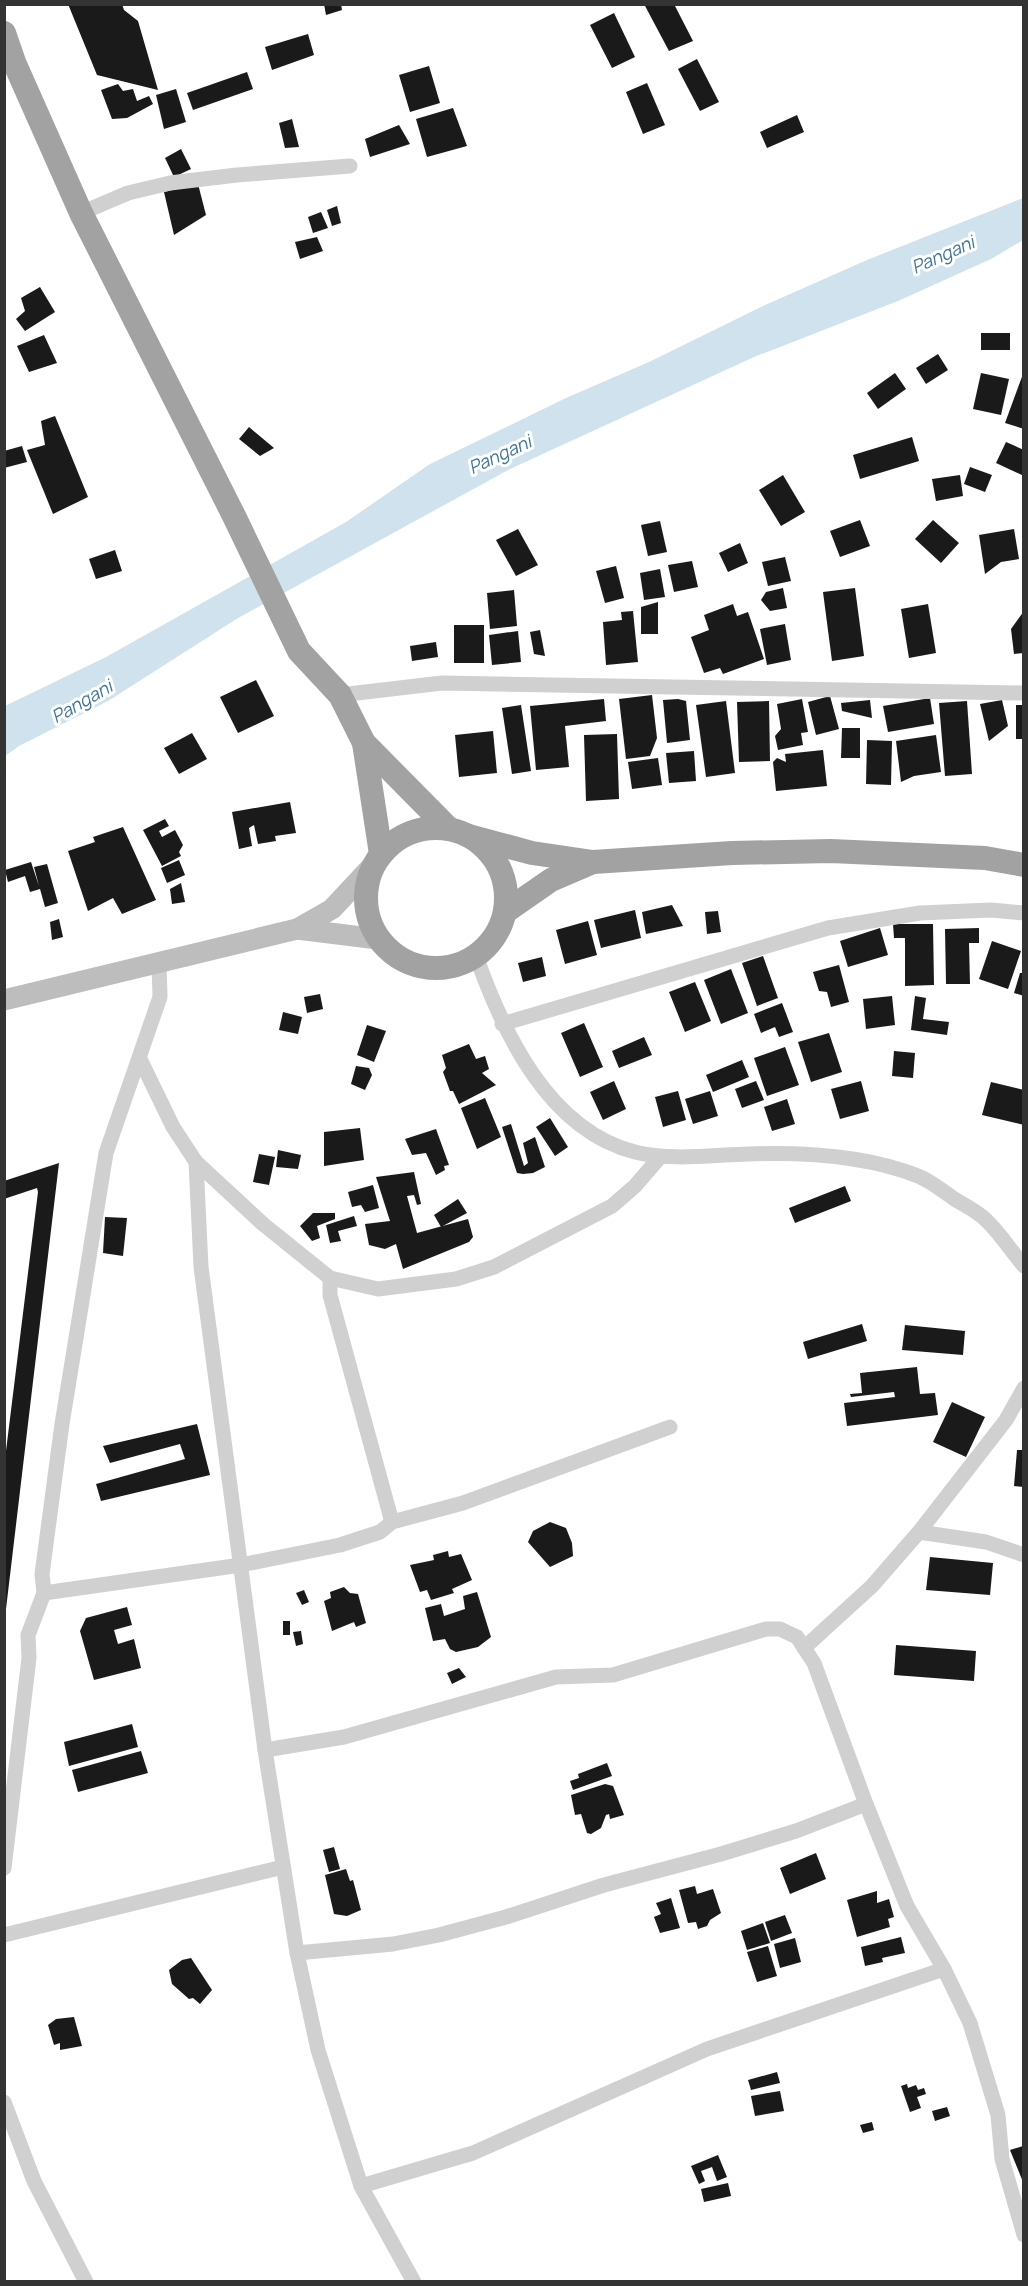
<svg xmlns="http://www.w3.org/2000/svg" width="1028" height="2286" viewBox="0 0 1028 2286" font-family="Manrope,sans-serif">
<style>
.water{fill:#cfe2ee}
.building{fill:#1a1a1a}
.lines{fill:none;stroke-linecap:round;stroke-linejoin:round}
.minor{stroke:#d0d0d0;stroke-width:15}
.secondary{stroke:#bdbdbd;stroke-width:21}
.trunk{stroke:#a2a2a2;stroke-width:24}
.labels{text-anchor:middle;stroke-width:6;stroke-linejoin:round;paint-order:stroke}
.water-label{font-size:18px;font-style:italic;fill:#3f7597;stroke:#fff}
</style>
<rect width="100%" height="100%" fill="#fff"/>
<path class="water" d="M1023 198V240L991 259 898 301 754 357 510 469 238 618 108 701 19 746 5 756V706L106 657 346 522 430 464 566 398 649 362 763 306 867 260Z"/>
<g class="building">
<path d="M68 4H122L124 10 138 21 158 90 97 75Z"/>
<path d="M324 4H341L342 10 326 15Z"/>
<path d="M644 4H674L693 41 669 51Z"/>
<path d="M614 13 635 57 612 68 590 25Z"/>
<path d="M308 34 314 55 272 70 265 47Z"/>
<path d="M697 59 719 102 700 111 678 69Z"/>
<path d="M429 66 440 103 410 112 399 75Z"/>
<path d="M247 72 253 89 193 110 187 93Z"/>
<path d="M647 83 665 125 643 134 626 92Z"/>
<path d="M118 84 123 91 133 89 137 101 149 96 153 104 127 118 112 119 101 90Z"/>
<path d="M176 89 186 122 164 129 156 95Z"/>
<path d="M453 108 467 146 427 157 416 119Z"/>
<path d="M797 115 804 132 767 148 760 132Z"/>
<path d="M292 119 299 147 285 148 279 123Z"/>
<path d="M399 125 410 144 370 157 365 139Z"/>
<path d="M181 149 191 169 174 177 165 158Z"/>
<path d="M198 184 206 215 174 235 164 192Z"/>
<path d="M337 206 341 223 332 226 327 210Z"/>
<path d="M321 212 328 228 313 233 308 217Z"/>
<path d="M317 237 323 251 300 259 295 242Z"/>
<path d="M40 287 55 312 25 331 16 319 25 311 21 298Z"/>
<rect x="981" y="333" width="29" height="17"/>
<path d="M44 335 57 363 29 372 17 346Z"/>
<path d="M938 354 948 370 926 384 916 368Z"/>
<path d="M895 373 906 389 878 409 867 393Z"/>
<path d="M981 373 1009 379 1001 415 973 409Z"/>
<path d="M1023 374H1024V429L1005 423Z"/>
<path d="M55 416 88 497 53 514 27 450 45 445 41 421Z"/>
<path d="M249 427 274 448 260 456 239 439Z"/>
<path d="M912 437 919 461 860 479 853 455Z"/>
<path d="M1006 442 1024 450V476L996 463Z"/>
<path d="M22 446 27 462 4 468V451Z"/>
<path d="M970 467 992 475 985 492 964 484Z"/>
<path d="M783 475 805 512 781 526 759 490Z"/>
<path d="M960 475 963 496 936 501 932 479Z"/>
<path d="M860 520 870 546 840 557 830 531Z"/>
<path d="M933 520 959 543 941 563 915 539Z"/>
<path d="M660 521 667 552 648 556 641 525Z"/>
<path d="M518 529 538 565 516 576 496 540Z"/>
<path d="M1014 529 1019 559 1001 562 985 574 979 535Z"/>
<path d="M740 543 748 563 728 572 719 553Z"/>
<path d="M115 550 122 571 96 579 89 559Z"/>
<path d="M785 557 791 581 768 586 762 562Z"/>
<path d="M692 561 698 587 674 592 668 565Z"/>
<path d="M616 566 624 598 605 603 596 571Z"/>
<path d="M660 569 665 597 644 600 640 573Z"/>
<path d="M783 588 787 608 770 611 761 600 766 592Z"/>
<path d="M855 588 864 656 832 661 823 592Z"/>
<path d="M514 590 517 626 490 629 487 593Z"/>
<path d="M658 602V634H641V607Z"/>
<path d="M733 604 737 616 748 612 764 659 723 674 720 668 704 673 691 637 709 630 704 615Z"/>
<path d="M928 604 936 653 909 658 901 609Z"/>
<path d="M633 611 638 662 606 665 603 622 622 620 621 612Z"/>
<path d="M1024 611V653L1014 654 1011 629Z"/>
<path d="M785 624 791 660 767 665 760 629Z"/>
<rect x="454" y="625" width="30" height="38"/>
<path d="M540 630 545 656 534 654 530 632Z"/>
<path d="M518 631 521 662 492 665 489 635Z"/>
<path d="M436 642 438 657 412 661 410 646Z"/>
<path d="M256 680 274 716 238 733 220 697Z"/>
<path d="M652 695 657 738 650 756 626 759 619 699Z"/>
<path d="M830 696 839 729 816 735 808 702Z"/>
<path d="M930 698 934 724 888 732 883 706Z"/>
<path d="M604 699 606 721 565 726 569 767 536 770 530 706Z"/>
<path d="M678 699 686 701 690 740 667 743 663 700Z"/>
<path d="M802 699 808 732 801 733 803 745 778 750 775 736 781 729 777 704Z"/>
<path d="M870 700 872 718 842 711 841 703Z"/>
<path d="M1002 700 1008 726 989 741 980 704Z"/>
<path d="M726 701 735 773 706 777 696 705Z"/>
<path d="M769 701 770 761 739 762 737 702Z"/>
<path d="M967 701 972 774 945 776 939 703Z"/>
<path d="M521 705 531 771 512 774 502 708Z"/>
<rect x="1016" y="705" width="8" height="34"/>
<path d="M842 728H860V758H841Z"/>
<path d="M493 731 497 773 459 777 455 735Z"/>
<path d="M192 733 207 759 179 774 164 748Z"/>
<path d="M617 734 619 799 586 801 584 735Z"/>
<path d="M936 735 941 772 914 776 901 782 896 741Z"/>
<path d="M867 740 892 741 891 785 866 784Z"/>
<path d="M823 750 827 786 776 791 773 762 777 758 786 762 785 754Z"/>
<path d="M694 751 696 781 669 783 666 753Z"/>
<path d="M658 758 662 785 632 789 628 762Z"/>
<path d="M290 802 296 833 275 836 276 841 258 844 254 825 249 828 252 846 239 849 232 812Z"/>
<path d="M165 819 169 826 159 831 162 837 175 830 183 845 179 852 181 856 162 866 143 830Z"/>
<path d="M123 827 156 900 122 914 113 898 88 911 68 851 95 842 93 837Z"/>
<path d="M179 860 185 875 167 883 161 868Z"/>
<path d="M31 862 39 886 34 867 47 864 58 903 45 907 40 889 30 892 25 876 8 882 5 870Z"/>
<path d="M181 883 185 902 172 904 170 889Z"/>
<path d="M672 905 683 926 646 934 642 912Z"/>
<path d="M635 910 641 938 601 948 594 920Z"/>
<path d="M718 911 721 932 707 934 705 912Z"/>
<path d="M59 919 63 937 52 940 50 922Z"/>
<path d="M588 921 597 955 565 964 556 930Z"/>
<path d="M893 924H933L934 985 905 986V938H894Z"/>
<path d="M880 928 888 955 848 967 840 941Z"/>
<path d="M979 928V943H969L970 984H946L945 929Z"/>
<path d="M992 941 1021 951 1008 989 979 979Z"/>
<path d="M763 956 778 998 757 1006 742 963Z"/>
<path d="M542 957 546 976 523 982 518 963Z"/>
<path d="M839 965 849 1002 831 1007 827 992 819 991 813 972Z"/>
<path d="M731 969 748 1013 721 1024 704 980Z"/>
<path d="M1020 973H1024V996L1014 993Z"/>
<path d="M695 982 711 1021 685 1032 669 992Z"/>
<path d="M320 994 323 1009 307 1013 304 997Z"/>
<path d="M892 996 895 1025 866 1029 863 999Z"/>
<path d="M915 996 926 998 923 1019 949 1022 947 1035 911 1030Z"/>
<path d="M782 1003 793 1032 779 1037 775 1027 761 1033 754 1014Z"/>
<path d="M283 1012 302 1017 298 1034 279 1030Z"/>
<path d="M584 1023 603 1067 580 1077 561 1033Z"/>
<path d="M367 1025 386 1031 374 1062 357 1055Z"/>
<path d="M829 1033 842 1072 811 1082 798 1042Z"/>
<path d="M644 1037 652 1055 619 1068 612 1051Z"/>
<path d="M469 1044 476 1059 485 1056 489 1069 482 1073 496 1085 459 1104 453 1091H450L443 1072 446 1068 442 1055Z"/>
<path d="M785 1047 799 1085 767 1096 754 1058Z"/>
<path d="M894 1051 915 1053 913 1078 892 1076Z"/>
<path d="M742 1060 749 1077 713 1092 706 1075Z"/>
<path d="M356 1066 369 1068 372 1075 365 1090 351 1084Z"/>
<path d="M614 1081 626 1109 603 1120 590 1092Z"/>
<path d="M756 1081 764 1100 742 1108 735 1089Z"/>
<path d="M861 1081 869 1111 840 1119 831 1089Z"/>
<path d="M991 1082 1024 1090V1125L982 1115Z"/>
<path d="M678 1091 686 1120 663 1127 655 1097Z"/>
<path d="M710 1091 718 1116 693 1124 685 1099Z"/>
<path d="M485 1098 501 1137 477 1149 461 1108Z"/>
<path d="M787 1099 795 1124 772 1131 764 1107Z"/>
<path d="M550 1118 568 1147 555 1156 536 1127Z"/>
<path d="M511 1124 524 1166 528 1163 523 1143 535 1137 545 1167 533 1173 523 1174 517 1173 502 1127Z"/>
<path d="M360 1128 364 1160 324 1166V1132Z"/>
<path d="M436 1129 449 1165 444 1166 445 1170 436 1175 426 1153 412 1155 405 1139Z"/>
<path d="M278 1150 301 1155 298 1169 276 1167Z"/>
<path d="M259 1154 275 1157 269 1185 253 1182Z"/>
<path d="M59 1163 6 1609H4V1467L38 1192 37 1188 4 1199V1181Z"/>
<path d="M414 1172 421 1204 417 1205 414 1195 407 1196 417 1233 468 1219 473 1237 469 1242 403 1269 396 1244 385 1249 369 1245 365 1224 390 1221 376 1177Z"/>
<path d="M373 1185 379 1208 365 1212 361 1205 352 1207 348 1192Z"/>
<path d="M845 1186 851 1201 795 1223 789 1208Z"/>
<path d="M458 1199 467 1213 441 1227 434 1215Z"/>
<path d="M313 1213H335V1219L317 1226 320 1238 312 1241 300 1226Z"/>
<path d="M354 1216 357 1226 338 1231 341 1241 330 1243 326 1225Z"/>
<path d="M105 1217 127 1218 123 1256 103 1253Z"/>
<path d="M862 1324 867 1341 808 1359 803 1342Z"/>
<path d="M905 1325 965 1331 963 1355 902 1350Z"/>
<path d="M917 1367 920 1394 935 1393 938 1415 847 1426 844 1403 895 1397 894 1392 851 1397 850 1394 862 1393 860 1373Z"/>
<path d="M952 1402 985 1417 966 1457 933 1442Z"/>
<path d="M197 1424 210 1475 101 1501 96 1484 185 1459 180 1444 110 1463 103 1446Z"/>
<path d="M1017 1450H1024V1487L1014 1486Z"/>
<path d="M550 1522 566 1528 572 1543 573 1556 550 1567 528 1542 533 1531Z"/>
<path d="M448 1551 449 1557 461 1554 472 1580 452 1589 454 1593 431 1600 427 1590 420 1592 410 1565 434 1560 433 1555Z"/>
<path d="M930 1557 993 1563 990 1595 926 1590Z"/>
<path d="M344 1587 350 1593 358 1594 366 1623 356 1627 354 1622 332 1631 324 1601 331 1598 330 1592Z"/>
<path d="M304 1590 309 1602 302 1605 296 1593Z"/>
<path d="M477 1592 491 1637 478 1647 456 1652 450 1649 445 1639 433 1641 425 1608 441 1604 444 1616 465 1609 463 1596Z"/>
<path d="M127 1607 132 1625 114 1630 118 1644 134 1639 141 1668 94 1680 80 1631 86 1618Z"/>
<rect x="283" y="1621" width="7" height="14"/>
<path d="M301 1631 303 1644 296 1646 293 1632Z"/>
<path d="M896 1645 976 1651 974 1681 894 1675Z"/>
<path d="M459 1668 466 1677 452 1684 447 1673Z"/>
<path d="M132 1724 138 1747 69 1766 64 1742Z"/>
<path d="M141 1751 148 1773 78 1792 72 1770Z"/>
<path d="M607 1763 612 1776 573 1790 570 1781 579 1778 578 1774Z"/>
<path d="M605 1784 613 1786 624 1815 610 1819 609 1814 606 1815 601 1828 591 1834 587 1833 581 1814 575 1815 571 1795Z"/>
<path d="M334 1847 340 1869 329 1872 323 1850Z"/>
<path d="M816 1853 826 1879 790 1894 780 1868Z"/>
<path d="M346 1869 350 1881 353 1880 361 1910 347 1916 334 1914 325 1875Z"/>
<path d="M695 1886 697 1894 713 1889 721 1913 710 1920 707 1926 698 1929 696 1922 688 1923 679 1890Z"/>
<path d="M877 1891V1903L889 1899 894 1917 888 1919 890 1927 857 1937 847 1900Z"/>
<path d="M671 1898 680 1928 660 1933 654 1917 661 1914 656 1903Z"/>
<path d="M785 1915 792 1933 771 1941 765 1922Z"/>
<path d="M763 1923 770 1943 747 1950 741 1931Z"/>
<path d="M901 1937 905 1953 882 1958 883 1962 865 1966 861 1947Z"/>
<path d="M795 1938 801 1962 780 1968 774 1944Z"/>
<path d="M768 1946 777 1976 757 1982 747 1952Z"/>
<path d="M191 1958 212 1990 200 2004 193 1998 189 1999 172 1984 169 1970 182 1960Z"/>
<path d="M74 2017 82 2046 60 2050V2043L54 2045 48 2025 56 2019Z"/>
<path d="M777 2072 780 2083 751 2090 748 2080Z"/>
<path d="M907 2084 908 2088 916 2085 918 2090 924 2088 926 2094 917 2097 921 2108 910 2112 901 2086Z"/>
<path d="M780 2091 784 2111 755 2116 751 2096Z"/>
<path d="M947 2107 950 2116 935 2121 932 2111Z"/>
<path d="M872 2122 874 2130 863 2133 860 2125Z"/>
<path d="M1023 2146V2182L1010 2150Z"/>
<path d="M718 2155 727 2177 717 2181 712 2167 701 2171 705 2181 699 2184 691 2166Z"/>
<path d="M728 2183 731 2196 704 2202 701 2189Z"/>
</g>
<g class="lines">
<g class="minor">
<path d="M81 213 128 193 170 183 237 175 350 166"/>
<path d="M340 695 442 683 1024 693"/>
<path d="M476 956C503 1032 548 1130 635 1152 671 1161 712 1155 748 1154 804 1152 865 1155 918 1176 931 1181 944 1192 956 1200 966 1206 978 1212 986 1220 1000 1233 1011 1251 1024 1266"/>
<path d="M502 1024 828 928 920 913 991 910 1024 913"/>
<path d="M140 1059 173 1127 196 1162 263 1224 330 1278 378 1289 456 1279 494 1267 612 1206 635 1186 660 1157"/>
<path d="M196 1162 201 1267 265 1750 297 1953 318 2050 361 2186 414 2282"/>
<path d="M330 1278V1295L392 1522"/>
<path d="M919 1532 986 1542 1024 1555"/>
<path d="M44 1593 241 1565 340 1545 380 1532 392 1522 463 1503 670 1427"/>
<path d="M804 1648 872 1586 919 1532 1006 1420 1024 1388"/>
<path d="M265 1750 344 1737 556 1677 613 1675 766 1629H780L797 1637 814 1663 866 1804 907 1906 944 1969 970 2023 998 2115 1002 2159 1024 2235"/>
<path d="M4 1868 29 1658 28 1635 44 1593 42 1574 62 1424 106 1153 160 997 159 962"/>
<path d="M4 1935 283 1867"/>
<path d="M297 1953 393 1944 439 1935 506 1917 604 1885 721 1854 796 1831 866 1804"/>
<path d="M4 2102 34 2181 86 2282"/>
<path d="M361 2186 473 2153 707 2049 944 1969"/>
</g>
<g class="secondary">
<path d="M297 929 378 939"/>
<path d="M4 1000 297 929 332 909 375 863"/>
</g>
<g class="trunk">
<path d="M4 33 14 62 81 213 234 516 299 651 340 695 364 743 381 854"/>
<path d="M364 743 449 829"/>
<circle cx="436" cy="898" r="70"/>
<path d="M469 836 532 853 593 862 732 853 831 851 985 858 1024 865"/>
<path d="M505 912 551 880 593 862"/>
</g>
</g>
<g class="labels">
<g class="water-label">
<text transform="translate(943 255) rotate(-24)" y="6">Pangani</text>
<text transform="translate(500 455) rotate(-25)" y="6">Pangani</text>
<text transform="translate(82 702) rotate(-30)" y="6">Pangani</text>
</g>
</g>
<rect width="1028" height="2286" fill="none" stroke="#333333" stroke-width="12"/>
</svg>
